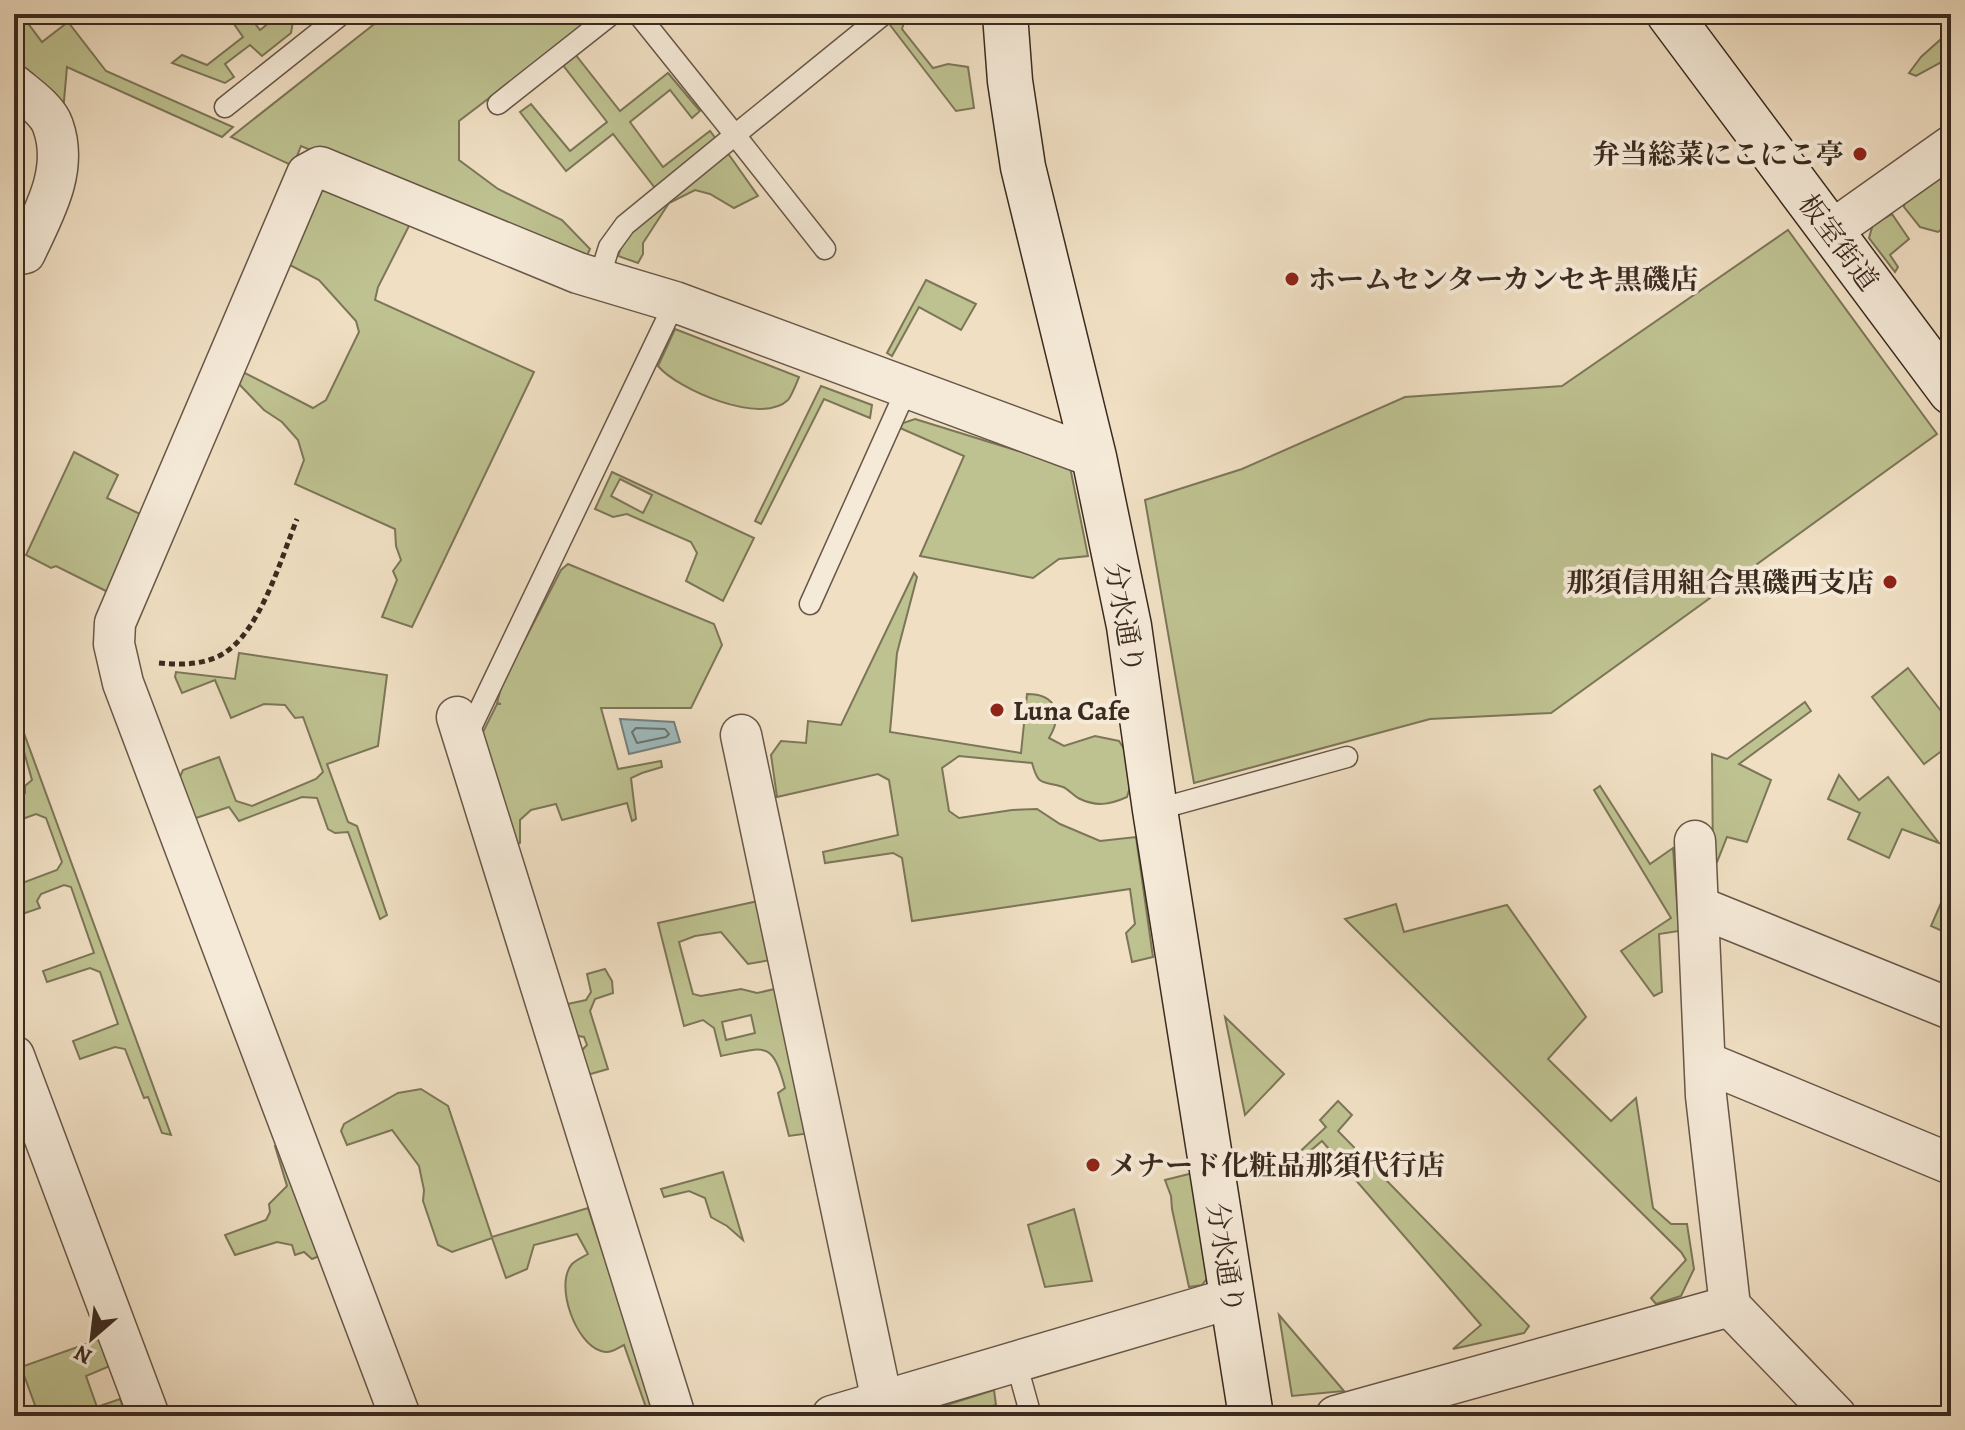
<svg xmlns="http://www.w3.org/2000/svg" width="1965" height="1430" viewBox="0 0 1965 1430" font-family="Alegreya,'Noto Serif JP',serif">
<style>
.green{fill:#bec190;stroke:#7c7658;stroke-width:2;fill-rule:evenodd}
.water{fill:#9ebabd;stroke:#76807e;stroke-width:2}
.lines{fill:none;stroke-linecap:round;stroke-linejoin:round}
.shore{stroke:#6c726e;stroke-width:2}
.lane-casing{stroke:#685748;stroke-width:23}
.street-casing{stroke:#685748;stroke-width:43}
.secondary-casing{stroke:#3a2a1f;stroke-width:47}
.path{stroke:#3a2a1f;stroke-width:5;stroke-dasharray:6 4;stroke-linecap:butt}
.lane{stroke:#f5ead8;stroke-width:20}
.street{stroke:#f5ead8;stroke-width:40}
.secondary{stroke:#f5ead8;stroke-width:44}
.poi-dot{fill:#8f2418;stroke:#f5ead8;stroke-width:3}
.labels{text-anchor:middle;stroke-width:8;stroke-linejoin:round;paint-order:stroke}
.poi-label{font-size:28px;font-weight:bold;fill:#3a2a1f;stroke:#f5ead8;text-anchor:start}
.street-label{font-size:28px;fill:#3a2a1f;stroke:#f5ead8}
</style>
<rect width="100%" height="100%" fill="#f0dfc3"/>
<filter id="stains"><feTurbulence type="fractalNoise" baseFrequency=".0025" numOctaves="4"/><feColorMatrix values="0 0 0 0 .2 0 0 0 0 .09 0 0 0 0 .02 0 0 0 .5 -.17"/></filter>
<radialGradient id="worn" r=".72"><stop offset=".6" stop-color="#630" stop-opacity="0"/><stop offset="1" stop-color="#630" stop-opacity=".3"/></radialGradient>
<g class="green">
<path d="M14 14H21L42 42 68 22 106 71 233 127 222 137 67 67 63 112 14 72Z"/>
<path d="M227 14H248L260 30 280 14H287L293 21 291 33 262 56 250 45 225 64 234 77 225 83 172 63 182 55 207 65 243 37Z"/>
<path d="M387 14H600L459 121V160L498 189 562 220 590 249 584 262 301 146 293 166 231 137Z"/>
<path d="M904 14H915L904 22 902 29 933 68 948 64 968 67 974 108 956 111 890 25Z"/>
<path d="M1951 30V57L1916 76 1909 73 1921 57Z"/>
<path d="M575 54 620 111 668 73 700 111 692 118 670 90 630 122 663 167 710 131 716 139 655 188 613 134 566 171 520 112 531 104 570 151 607 122 562 64Z"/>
<path d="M727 152 758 196 734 208 710 194 695 190 669 203 643 243V254L638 263 618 256 622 245 632 230Z"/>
<path d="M1941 168 1951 178V222L1938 232 1920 227 1904 207 1905 196Z"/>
<path d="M336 186 412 220 378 287 375 300 534 372 412 627 382 617 397 580 393 571 401 560 396 546 395 529 295 484 304 460 298 440 282 422 264 410 238 383 243 372 313 408 326 400 359 332 356 321 319 280 284 262 312 194Z"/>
<path d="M1892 214 1909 239 1890 255 1898 267 1895 272 1869 238 1873 224Z"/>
<path d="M1788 230 1937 434 1551 713 1430 719 1194 783 1145 500 1242 469 1405 397 1562 386Z"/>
<path d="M926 280 976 304 961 330 919 307 892 356 887 353Z"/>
<path d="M675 329 799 377C796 384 792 395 788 400 761 426 677 389 658 366Z"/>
<path d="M821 386 872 405 870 418 824 399 761 524 755 521Z"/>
<path d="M915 419 1070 467 1088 556 1059 559 1033 578 920 556 964 456 900 428 903 423Z"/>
<path d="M74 452 118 475 107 498 142 515 110 593 56 566 51 568 26 555Z"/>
<path d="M612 472 754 538 723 601 686 581 697 553 691 542 627 514 613 517 595 509ZM620 479 652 495 643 513 611 496Z"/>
<path d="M568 564 714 624 722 645 691 708H601L618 769 661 761 662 767 642 773 631 778 636 819 632 821 627 803 562 820 556 804 531 810 520 820V843L511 848 477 744 497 704H501L497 703 502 684 561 570Z"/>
<path d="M914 573 917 577 897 653 890 732 1021 753 1027 694C1057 694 1063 715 1049 738L1064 746 1095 736 1119 741C1132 759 1134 777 1127 797 1109 805 1096 807 1078 798 1073 795 1068 789 1063 787 1042 780 1039 788 1032 763L959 756 942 768 949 811 959 818 1012 810 1037 809 1060 824 1100 841 1136 837 1153 957 1132 962 1126 933 1135 924 1130 889 912 921 902 858 893 853 825 863 823 852 898 835 889 780 878 774 777 797 771 755 781 741 806 743 808 721 841 725Z"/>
<path d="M239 653 387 675 378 746 327 764 348 822 357 826 387 915 380 919 348 832 335 833 328 829 317 798 302 797 239 821 229 807 193 819 178 781 183 770 219 757 236 801 252 806 316 779 323 772 303 717 295 718 285 705 264 704 231 718 215 680 182 693 175 677 176 672 235 679Z"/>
<path d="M1908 668 1951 724V744L1924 764 1872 697Z"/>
<path d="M1805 702 1811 711 1739 764 1771 780 1747 842 1727 837 1717 862 1713 865 1712 754 1727 759Z"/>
<path d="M14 706 171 1135 162 1133 148 1097 144 1098 125 1049 115 1047 80 1059 73 1041 118 1024 100 972 90 968 47 982 43 971 94 953 71 887 64 885 41 894 37 901 40 908 19 915 16 922 18 929 14 931V907L19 905 14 886 57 870 62 862 46 818 36 814 14 822V797L25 793V786L32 780 22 745 14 740Z"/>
<path d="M1839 775 1859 800 1888 777 1939 843 1902 829 1889 858 1848 839 1860 813 1828 799Z"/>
<path d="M1600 786 1650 864 1673 848 1679 931 1659 934 1662 992 1654 996 1621 951 1671 918 1594 790Z"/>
<path d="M1951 880V935L1931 926Z"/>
<path d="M758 901 771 960 748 964 721 932 695 936 679 942 693 994 701 996 741 989 757 993 779 988 811 1133 789 1136 778 1093 785 1088C772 1040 766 1047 721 1056L714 1028 703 1020 684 1026 658 923ZM751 1015 755 1033 726 1040 722 1022Z"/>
<path d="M1396 904 1404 932 1507 905 1586 1017 1548 1059 1611 1121 1636 1098 1653 1208 1671 1224H1687L1694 1269 1681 1296 1656 1304 1651 1298 1686 1260 1681 1252 1345 919Z"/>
<path d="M605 969 612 981 613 993 595 999 590 1011 608 1069 587 1075 580 1052 587 1045 584 1037 572 1035 563 1005 586 1000 591 992 587 974Z"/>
<path d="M1225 1017 1284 1074 1245 1115Z"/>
<path d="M421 1089 448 1106 492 1237 588 1208 657 1416H649L624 1345C616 1349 611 1354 601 1351 576 1344 554 1285 572 1264 576 1260 583 1257 588 1254L577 1234 534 1245 527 1269 506 1278 492 1238 452 1252 438 1245 423 1201 424 1190 419 1166 392 1130 347 1145 341 1131 344 1124 398 1093Z"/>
<path d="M1338 1101 1352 1115 1338 1131 1529 1326 1524 1333 1453 1349 1481 1325 1322 1141 1291 1167 1289 1162 1326 1127 1320 1120Z"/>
<path d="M281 1143 322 1255 312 1259 304 1252 295 1255 292 1245 277 1242 235 1255 225 1235 266 1220 270 1212 269 1204 287 1186 275 1146Z"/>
<path d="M723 1172 743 1240 727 1226 711 1217 705 1198 689 1191 664 1197 661 1189Z"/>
<path d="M1193 1173 1209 1276 1202 1285 1189 1287 1172 1209 1171 1196 1165 1180Z"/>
<path d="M1074 1209 1092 1281 1045 1287 1028 1225Z"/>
<path d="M1279 1315 1344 1391 1292 1396Z"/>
<path d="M100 1339 110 1366 86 1376 97 1407 120 1399 126 1416H92L87 1412 75 1416H39L21 1367Z"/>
<path d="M994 1390 996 1405 957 1416H939L937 1408Z"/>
</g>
<path class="water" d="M620 719 674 722 680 742 629 754Z"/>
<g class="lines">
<path class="shore" d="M636 728 665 729 669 734 666 737 637 743 632 732Z"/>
<defs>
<g id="lane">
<path d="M638 14 735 135 884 14"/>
<path d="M498 104 612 14"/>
<path d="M225 107 342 14"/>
<path d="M599 279 609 247 625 225 735 135 825 249"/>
<path d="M810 604 907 388"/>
<path d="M466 738 675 302"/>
<path d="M1155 810 1347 757"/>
<path d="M1016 1362 1031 1416"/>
</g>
<g id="street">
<path d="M14 85C27 96 48 110 53 126 69 171 43 214 25 253L14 255"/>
<path d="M1831 231 1951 146"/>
<path d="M457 717 675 1416"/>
<path d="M741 735 882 1401"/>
<path d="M1695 841 1706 1096 1730 1306 1836 1416"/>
<path d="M1699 907 1951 1009"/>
<path d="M14 1056 149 1416"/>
<path d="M1705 1062 1951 1164"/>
<path d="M400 1416 123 683 114 644 115 623 307 174 320 167 578 273 675 302 1094 457"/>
<path d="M832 1416 1232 1298"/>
<path d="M1336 1416 1730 1306"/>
</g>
<g id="secondary">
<path d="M1005 14 1010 81 1023 167 1094 457 1129 626 1155 810 1251 1416"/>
<path d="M1669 14 1951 392"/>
</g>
</defs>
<use href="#lane" class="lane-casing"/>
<use href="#street" class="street-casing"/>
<use href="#secondary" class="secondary-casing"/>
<path class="path" d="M159 663C180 665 202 665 221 655 260 634 281 558 297 519"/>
<use href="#lane" class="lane"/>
<use href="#street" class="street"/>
<use href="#secondary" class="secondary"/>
</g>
<g class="poi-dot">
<circle cx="1860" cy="154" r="8"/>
<circle cx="1292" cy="279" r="8"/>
<circle cx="1890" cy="582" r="8"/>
<circle cx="997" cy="710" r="8"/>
<circle cx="1093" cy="1165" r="8"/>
</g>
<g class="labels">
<g class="poi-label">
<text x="1844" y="164" text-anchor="end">弁当総菜にこにこ亭</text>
<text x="1308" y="289">ホームセンターカンセキ黒磯店</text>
<text x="1874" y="592" text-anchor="end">那須信用組合黒磯西支店</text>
<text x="1013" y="720">Luna Cafe</text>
<text x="1109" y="1175">メナード化粧品那須代行店</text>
</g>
<g class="street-label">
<text transform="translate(1839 242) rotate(53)" y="10">板室街道</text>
<text transform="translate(1125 618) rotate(80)" y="10">分水通り</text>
<text transform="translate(1226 1258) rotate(81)" y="10">分水通り</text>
</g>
</g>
<rect width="1965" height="1430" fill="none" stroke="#f0dfc3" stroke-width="48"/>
<rect x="16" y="16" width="1933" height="1398" fill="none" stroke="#3a2a1f" stroke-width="4"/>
<rect x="24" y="24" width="1917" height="1382" fill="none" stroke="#3a2a1f" stroke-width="2"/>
<g transform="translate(92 1338) rotate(208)" stroke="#f5ead8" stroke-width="6" paint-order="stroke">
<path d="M0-6L14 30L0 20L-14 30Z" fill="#3a2a1f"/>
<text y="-12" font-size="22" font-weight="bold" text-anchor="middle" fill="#3a2a1f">N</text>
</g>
<rect width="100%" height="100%" filter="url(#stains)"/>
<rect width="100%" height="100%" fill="url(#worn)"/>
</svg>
